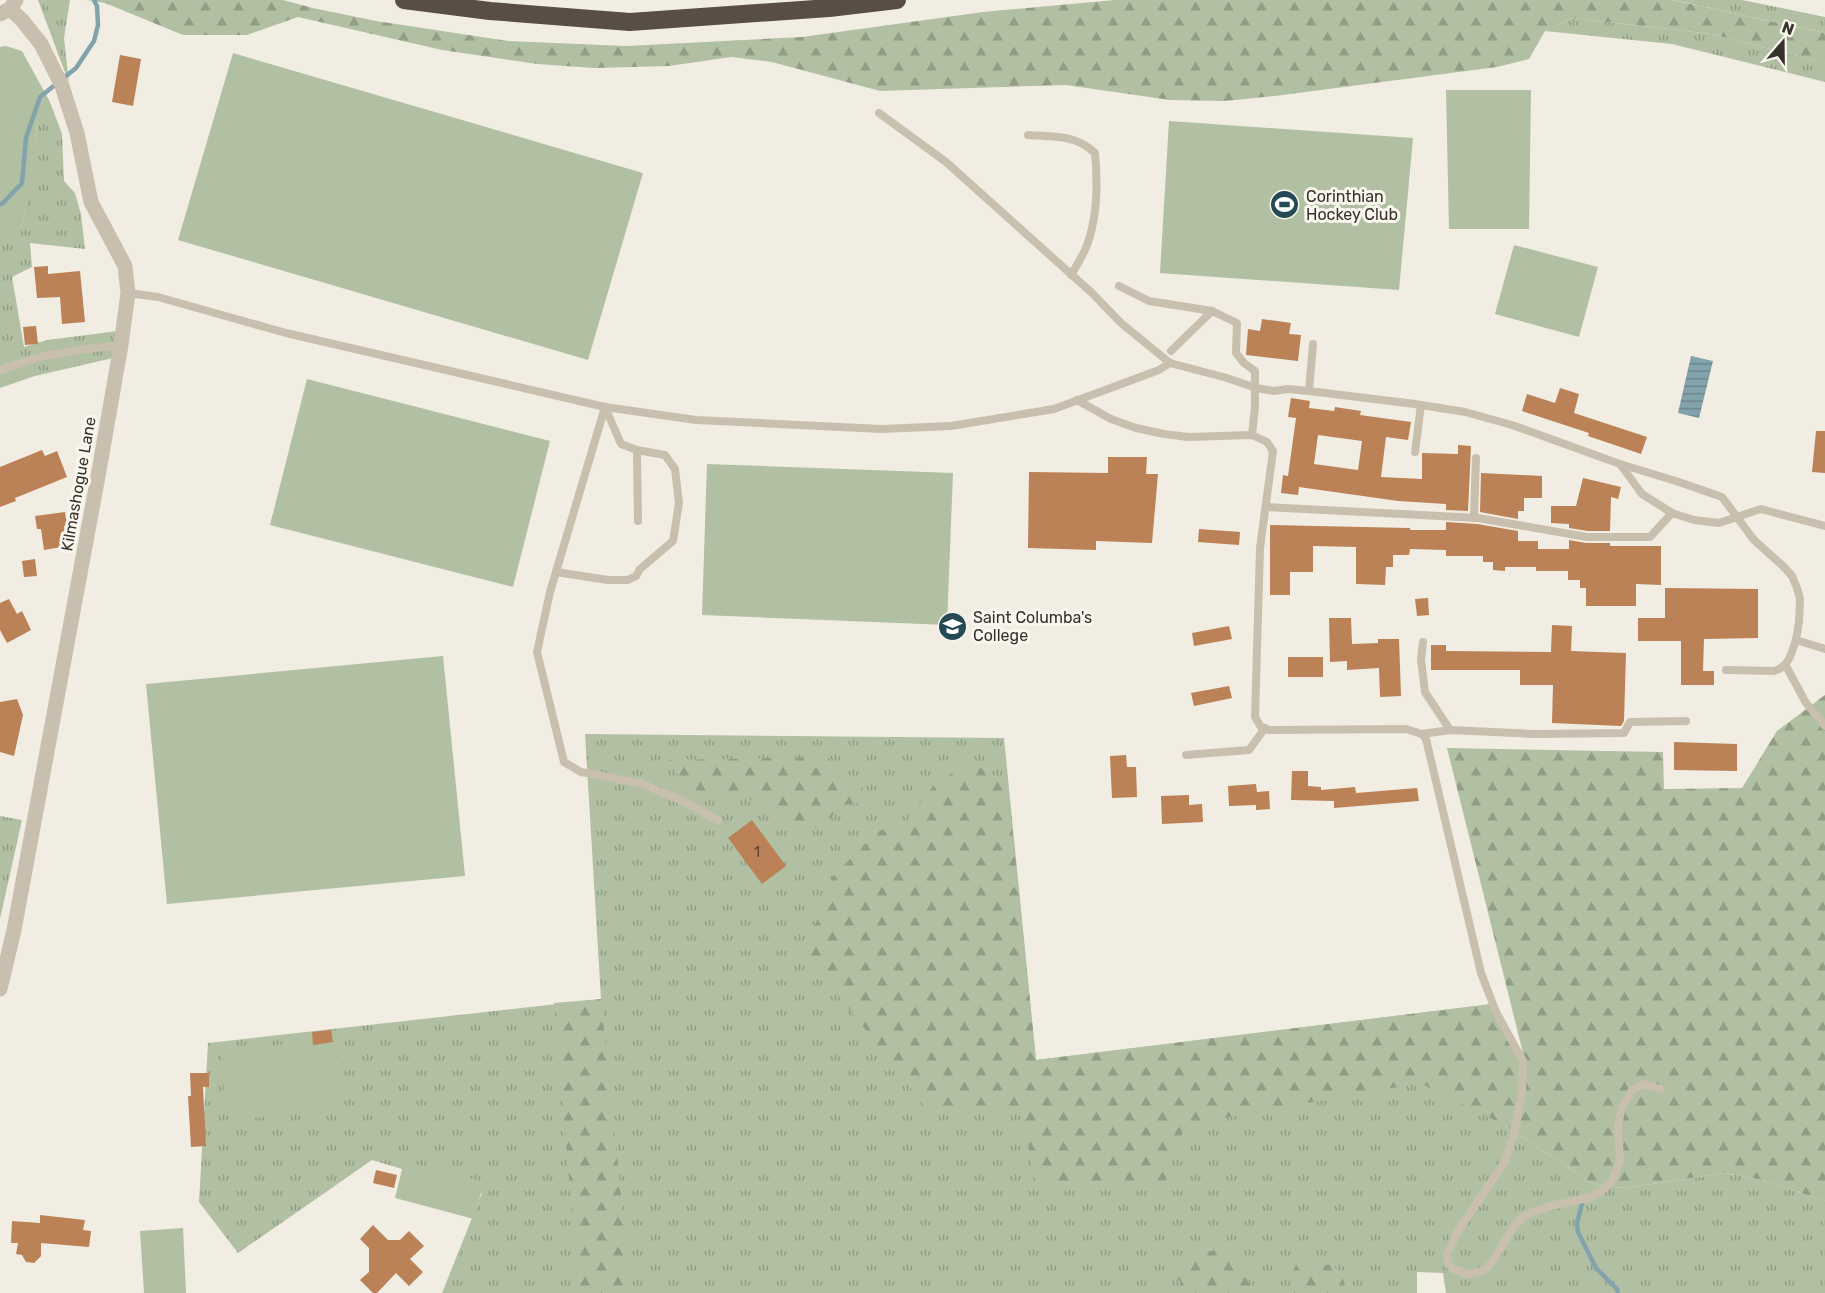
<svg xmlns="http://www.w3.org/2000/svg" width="1825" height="1293" viewBox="0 0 1825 1293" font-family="Rubik,sans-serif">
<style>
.grass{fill:url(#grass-tufts)}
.forest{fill:url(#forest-firs)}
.pitch{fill:#b1c0a3}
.water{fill:url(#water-rules)}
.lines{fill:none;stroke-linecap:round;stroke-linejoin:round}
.stream{stroke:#83a3ac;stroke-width:4.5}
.building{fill:#bb8157;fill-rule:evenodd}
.service{stroke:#c9bfae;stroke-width:8}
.minor{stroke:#c9bfae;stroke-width:15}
.tertiary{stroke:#c9bfae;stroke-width:15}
.motorway{stroke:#584e44;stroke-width:18}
.labels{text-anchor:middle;stroke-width:6;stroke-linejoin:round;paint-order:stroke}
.number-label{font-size:14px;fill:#594637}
.poi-label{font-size:16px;fill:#38322c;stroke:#f9f6ee;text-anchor:start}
.street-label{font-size:16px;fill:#38322c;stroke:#f9f6ee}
</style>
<defs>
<pattern id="grass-tufts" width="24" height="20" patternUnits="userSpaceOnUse" patternTransform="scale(1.5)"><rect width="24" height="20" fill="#b1c0a3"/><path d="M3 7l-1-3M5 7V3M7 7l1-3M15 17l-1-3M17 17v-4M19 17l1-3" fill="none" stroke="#919d85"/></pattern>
<pattern id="forest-firs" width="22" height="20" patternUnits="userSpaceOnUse" patternTransform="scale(1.5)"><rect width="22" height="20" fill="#b1c0a3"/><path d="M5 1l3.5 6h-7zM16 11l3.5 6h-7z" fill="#919d85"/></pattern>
<pattern id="water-rules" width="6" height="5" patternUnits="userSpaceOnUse" patternTransform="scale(1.5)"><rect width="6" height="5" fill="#83a3ac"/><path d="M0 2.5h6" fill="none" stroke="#6c858c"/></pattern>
</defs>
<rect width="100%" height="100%" fill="#f2ede2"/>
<g class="grass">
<path d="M38 0H70L64 38 69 83Z"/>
<path d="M1673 0H1742L1825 17V33Z"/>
<path d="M1572 18 1711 34 1825 63V82L1672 44 1545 31Z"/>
<path d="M50 102 62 134 64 181 75 193 81 214 85 249 30 243 32 267 12 277 24 347 47 340 118 331 113 358 35 376 0 388V235L20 227 25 213 38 118 46 105Z"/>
<path d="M585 734 1004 738 1036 1060 1492 1004 1504 1125 1595 1185 1625 1188 1725 1173 1762 1180 1825 1201V1293H1446L1443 1273 1417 1272V1293H442L482 1193 372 1160 238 1253 199 1202 208 1043 601 999Z"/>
<path d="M0 816 22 820 0 919Z"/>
</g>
<g class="forest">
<path d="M87 0H283L313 8 376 21 508 41 626 46 802 37 983 12 1115 0H1672L1825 33V63L1711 34 1572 18 1545 31 1529 59 1497 67 1275 96 1225 101 1170 100 1066 85 880 91 772 62 731 57 669 66 594 68 537 64 442 50 298 17 247 35H183L105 3Z"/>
<path d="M1825 695V1201L1762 1180 1725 1173 1625 1188 1595 1185 1504 1125 1420 1083 1213 1120 1185 1123 1165 1183 1035 1188 1022 1107 926 1108 801 947 828 905 831 878 878 831 905 824 936 782 972 762 1008 786 1036 1060 1492 1004 1526 1065 1447 748 1663 752 1664 789 1742 788 1777 731Z"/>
<path d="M828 757 843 778 863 783 861 803 842 805 831 817 796 842 778 816 740 793H690L668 760Z"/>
<path d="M601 999 631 1293H579L554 1003Z"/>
<path d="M1231 1248 1254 1293H1186L1167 1258Z"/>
<path d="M1296 1264 1333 1265 1342 1275 1347 1293H1292L1291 1277Z"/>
</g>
<g class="pitch">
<path d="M6 46 22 51 50 102C30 118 37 150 34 173 32 191 26 210 20 228L0 235V47Z"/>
<path d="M233 53 643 173 588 360 178 240Z"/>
<path d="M1446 90H1531L1529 229H1449Z"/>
<path d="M1169 121 1413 138 1399 290 1160 273Z"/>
<path d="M1514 245 1598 267 1579 337 1495 314Z"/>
<path d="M307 379 550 441 513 587 270 525Z"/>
<path d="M707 464 953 473 947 625 702 615Z"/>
<path d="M443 656 465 876 167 904 146 684Z"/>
<path d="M313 1040V1045L336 1042V1109L244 1119 224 1109 223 1053Z"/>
<path d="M404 1161 484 1182 474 1219 395 1198Z"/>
<path d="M183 1228 186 1293H144L140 1231Z"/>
</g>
<path class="water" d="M1691 356 1713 361 1699 418 1678 413Z"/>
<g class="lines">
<g class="stream">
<path d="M0 204 3 203 22 183 26 138 40 97 76 68 94 41 98 25 97 6 94 0"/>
<path d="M1582 1204 1577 1223 1578 1232 1596 1268 1617 1289 1618 1293"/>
</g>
</g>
<g class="building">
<path d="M120 55 141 59 133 106 112 102Z"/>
<path d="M48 266V274L80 271 85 322 62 324 60 297 37 298 34 267Z"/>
<path d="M1262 319 1291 323 1289 334 1301 335 1298 361 1246 355 1248 329 1260 331Z"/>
<path d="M36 326 38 344 25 345 23 327Z"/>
<path d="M1560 388 1579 394 1574 413 1647 437 1641 454 1588 436 1589 433 1522 411 1527 394 1555 403Z"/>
<path d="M1291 398 1310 401 1309 408 1334 411 1335 407 1361 411 1360 415 1411 422 1408 440 1386 437 1381 477 1422 479V453L1458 454V445L1471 446 1468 511 1446 510V504L1398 501 1299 487 1298 495 1281 493 1283 475 1288 476 1296 418 1288 417ZM1318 435 1362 441 1358 470 1314 464Z"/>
<path d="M1816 431H1825V473L1812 472Z"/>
<path d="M42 450 45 456 57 451 67 477 15 498 16 501 0 507V467Z"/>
<path d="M1108 457H1147L1146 474H1158L1152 543 1096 541V550L1028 548 1029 472 1108 473Z"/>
<path d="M1481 473 1542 476V498H1524V511H1518V519L1480 512Z"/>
<path d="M1583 478 1621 487 1618 499 1611 497 1610 531H1588L1569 528V524L1551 523V506H1576Z"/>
<path d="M65 512 67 525 64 526 67 546 44 550 41 529H37L35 516Z"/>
<path d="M1446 522 1477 524 1518 531V541H1538V549H1569V540L1586 543H1610V546H1661V585L1636 584V606H1586V588H1580V580H1568V571H1536V567H1505V571L1493 570V562H1483V556H1446V550L1410 549 1409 555H1393V567H1386L1385 585 1356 584V547L1313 546V572H1290V595H1270V525L1410 528V530H1446Z"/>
<path d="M1199 529 1240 532 1239 545 1198 542Z"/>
<path d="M35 559 37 576 24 577 22 561Z"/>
<path d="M1665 588 1758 589V638L1704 639 1703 671H1714V685H1681V641H1638V618H1665Z"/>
<path d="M1428 598 1429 615 1417 616 1415 599Z"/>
<path d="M9 599 17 614 22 611 31 630 7 643 0 630V603Z"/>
<path d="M1329 618H1351L1352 644 1378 643V639H1399L1401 696 1380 697 1379 668 1347 670V661L1330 662Z"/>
<path d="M1552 625 1572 626 1571 651 1626 653 1624 721 1621 726 1552 723 1553 685H1520V670H1431V645H1446V651L1551 652Z"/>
<path d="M1229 626 1232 639 1194 646 1192 633Z"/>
<rect x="1288" y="657" width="35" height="20"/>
<path d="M1229 686 1232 698 1194 706 1191 693Z"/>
<path d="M17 699 23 715 14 756 0 752V702Z"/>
<path d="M1674 742 1737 744V771L1674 770Z"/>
<path d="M1126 755 1127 767H1136L1137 797 1112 798 1110 756Z"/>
<path d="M1292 771H1308V786L1321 787V790L1355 787 1356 793 1417 788 1419 801 1334 808V801L1291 800Z"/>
<path d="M1256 784 1257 792 1269 791 1270 809 1256 810V805L1229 806 1228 786Z"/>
<path d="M1189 795V805L1202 804 1203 822 1162 824 1161 796Z"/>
<path d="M752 820 786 866 762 884 728 838Z"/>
<path d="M331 1030 333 1042 313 1045 312 1032Z"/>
<path d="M190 1073H209V1087H203L206 1146 191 1147 188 1096H191Z"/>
<path d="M376 1170 397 1175 394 1188 373 1183Z"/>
<path d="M40 1215 85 1220 83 1230 91 1231 89 1247 41 1243V1256L34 1263 26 1262 22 1255 16 1254 18 1243H11L12 1221 40 1223Z"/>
<path d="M373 1225 388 1240H400L409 1231 424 1246 410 1259 423 1272 409 1286 396 1273 377 1293H373L360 1280 369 1272V1248L360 1239Z"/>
</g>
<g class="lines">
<g class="service">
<path d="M879 113 946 162 1092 293 1121 323 1170 363 1227 378 1256 388 1274 391 1288 389 1309 391 1415 404 1465 412 1512 425 1620 464 1679 482 1722 497 1754 540 1784 567 1792 576 1797 588 1800 599 1799 622 1796 640 1825 649"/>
<path d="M1028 135C1054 137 1075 134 1095 153 1098 185 1098 220 1085 250 1081 258 1076 267 1071 275"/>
<path d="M1119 286 1149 301 1212 311 1237 323 1236 353 1244 363 1255 371V407L1252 435"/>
<path d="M128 293 158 297 286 333 605 407 696 420 882 429 951 426 1054 409 1159 370 1170 363"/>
<path d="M1171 351 1212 311"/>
<path d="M0 371C38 353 80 350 121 345"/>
<path d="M1309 391 1313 344"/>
<path d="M1077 400 1111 419 1136 428 1164 434 1188 437 1252 435 1267 442 1273 451 1260 548 1255 717 1261 727 1269 730 1406 729 1422 734 1426 739 1481 973 1496 1012 1523 1061 1522 1093 1514 1135 1504 1163 1458 1231 1447 1254 1448 1263 1453 1269 1468 1274 1483 1271 1492 1262 1514 1226 1525 1215 1551 1206 1592 1197 1605 1188 1613 1179 1620 1161 1618 1125 1622 1107 1632 1090 1643 1084 1660 1089"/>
<path d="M605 407 550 592 537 652 564 762 581 772 643 784 683 801 718 820"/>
<path d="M637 450 638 521"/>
<path d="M1415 452 1421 405"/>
<path d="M1620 464 1642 494 1672 513 1694 520 1719 523 1761 509 1825 526"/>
<path d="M1266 507 1478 518 1587 537H1650L1672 513"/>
<path d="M1474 518 1476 458"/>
<path d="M556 572 608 580H628L636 576 640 569 673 541 679 503 675 469 665 455 637 450 621 444 605 407"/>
<path d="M1423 642 1421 659 1425 692 1450 730"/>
<path d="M1786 666 1806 703 1825 726"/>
<path d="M1726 670 1774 671C1789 667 1791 654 1796 640"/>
<path d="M1422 734 1450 730 1536 734 1624 733 1630 722 1686 721"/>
<path d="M1186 755 1249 750 1265 728"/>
</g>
<path class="minor" d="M0 989 14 930 99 471 121 345 128 293 125 266 91 202 77 133 62 86 41 44 22 20 10 9"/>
<path class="tertiary" d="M0 14 10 9 16 0"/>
<path class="motorway" d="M404 0 490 11 630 22 829 8 897 0"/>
</g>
<defs>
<symbol id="stadium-disc" viewBox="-11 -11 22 22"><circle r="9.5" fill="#254a56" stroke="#f9f6ee"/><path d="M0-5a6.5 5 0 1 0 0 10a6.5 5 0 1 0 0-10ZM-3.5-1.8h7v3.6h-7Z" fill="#fff"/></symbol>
<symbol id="school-disc" viewBox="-11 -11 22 22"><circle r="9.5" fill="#254a56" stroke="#f9f6ee"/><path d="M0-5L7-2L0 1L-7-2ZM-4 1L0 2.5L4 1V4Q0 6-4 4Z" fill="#fff"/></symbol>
</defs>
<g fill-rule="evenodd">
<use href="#stadium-disc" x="1268" y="188" width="33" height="33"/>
<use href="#school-disc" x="936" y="610" width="33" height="33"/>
</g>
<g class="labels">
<g class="number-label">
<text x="757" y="857">1</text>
</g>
<g class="poi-label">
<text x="1306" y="202">Corinthian<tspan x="1306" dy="18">Hockey Club</tspan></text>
<text x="973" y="623">Saint Columba's<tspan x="973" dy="18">College</tspan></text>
</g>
<g class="street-label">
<text transform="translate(78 484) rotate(-80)" y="6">Kilmashogue Lane</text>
</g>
</g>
<g transform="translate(1783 42) rotate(20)" stroke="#f9f6ee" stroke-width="4.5" paint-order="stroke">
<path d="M0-4.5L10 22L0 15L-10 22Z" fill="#38322c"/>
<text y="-9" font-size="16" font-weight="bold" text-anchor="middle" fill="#38322c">N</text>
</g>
</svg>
